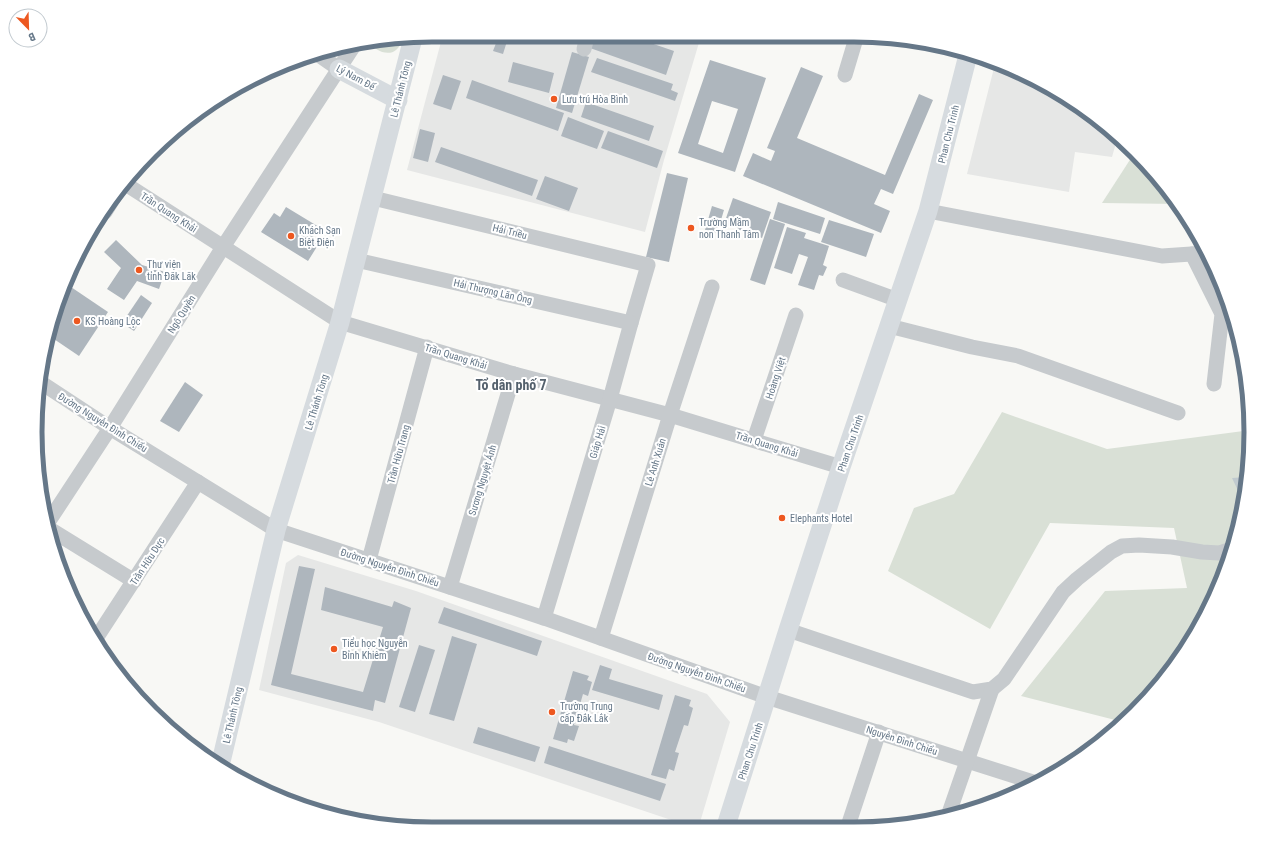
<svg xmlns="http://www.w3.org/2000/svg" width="1286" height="864" viewBox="0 0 1286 864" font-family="'Roboto Condensed',sans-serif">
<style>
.built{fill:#e6e7e6}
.green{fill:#d9e0d6}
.water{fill:#c0cacf}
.building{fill:#aeb6bd;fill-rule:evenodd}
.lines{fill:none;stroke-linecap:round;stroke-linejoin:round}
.minor{stroke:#c6cacd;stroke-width:15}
.major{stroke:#d6dbdf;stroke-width:19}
.poi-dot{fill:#ed5820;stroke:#fff;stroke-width:1.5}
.labels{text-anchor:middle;stroke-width:4;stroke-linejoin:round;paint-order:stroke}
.street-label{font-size:10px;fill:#657788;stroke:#fff}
.poi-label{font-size:10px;fill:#657788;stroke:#fff;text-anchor:start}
.district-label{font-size:14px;font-weight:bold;fill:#54616d;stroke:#fff}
.rim{fill:none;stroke:#657788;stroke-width:5}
</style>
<rect width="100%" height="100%" fill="#f8f8f5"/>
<g class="built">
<path d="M701 36 664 160 645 232 407 170 442 38Z"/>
<path d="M995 64 1030 76 1095 117 1118 136 1112 157 1075 152 1069 192 967 174Z"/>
<path d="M298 555 416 591 707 694 730 722 698 829 379 722 259 690 286 563Z"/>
</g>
<g class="green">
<path d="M380 38H402C401 43 400 47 396 50 388 57 373 50 369 41Z"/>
<path d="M1135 152 1178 204 1102 203Z"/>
<path d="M1002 412 1107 449 1251 430 1243 509 1221 584 1184 652 1135 713 1123 722 1021 696 1105 591 1187 588 1174 528 1050 523 990 629 888 571 914 508 954 494Z"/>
</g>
<path class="water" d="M1247 477 1244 500 1242 499 1232 478Z"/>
<g class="building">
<path d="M594 37H633L674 51 666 75 590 48Z"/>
<path d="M498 38H508L503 54 493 51Z"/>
<path d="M572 52 589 57 572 113 556 108Z"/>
<path d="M597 58 673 84 671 90 678 93 675 101 591 72Z"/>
<path d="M710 60 766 78 735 172 678 153ZM712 101 738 109 723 153 698 144Z"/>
<path d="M513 62 554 73 549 93 508 82Z"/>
<path d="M801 67 823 76 797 138 885 175 919 94 933 100 893 194 881 189 874 204 890 211 881 233 743 176 753 153 771 161 775 151 767 148Z"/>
<path d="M443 75 461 81 451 110 433 104Z"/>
<path d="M472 80 564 113 558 131 466 98Z"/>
<path d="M586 102 654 126 649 141 581 117Z"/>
<path d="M568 117 604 131 597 149 561 136Z"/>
<path d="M420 129 435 133 428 162 413 158Z"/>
<path d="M608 131 663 151 657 168 601 148Z"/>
<path d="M441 147 538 180 532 196 435 162Z"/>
<path d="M667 173 688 178 669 262 646 257Z"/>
<path d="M545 176 578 188 569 211 536 199Z"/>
<path d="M733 198 771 212 762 238 724 224Z"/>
<path d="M778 202 825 218 820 234 773 219Z"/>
<path d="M712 206 724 210 717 233 705 230Z"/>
<path d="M286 207 319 227 311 240 318 245 308 261 261 232 274 213 280 217Z"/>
<path d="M770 219 785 224 765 285 750 280Z"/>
<path d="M829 220 874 234 866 257 821 242Z"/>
<path d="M787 227 806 233 804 238 829 246 823 265 827 267 823 276 819 275 814 290 798 285 808 257 799 254 792 274 774 268Z"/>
<path d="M116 240 142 265 165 272 159 289 137 281 124 300 107 289 121 268 104 252Z"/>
<path d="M68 285 108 312 79 356 48 335 59 298Z"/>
<path d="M141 295 152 303 134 331 122 323Z"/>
<path d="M185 382 203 395 179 432 160 421Z"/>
<path d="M299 566 315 569 291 674 363 692 383 627 321 610 325 587 392 607 394 601 411 608 385 703 375 700 373 711 271 685Z"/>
<path d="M444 607 542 641 537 656 438 623Z"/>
<path d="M452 636 477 644 454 721 429 714Z"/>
<path d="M419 645 435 650 415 712 399 707Z"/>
<path d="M600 665 612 669 609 679 663 695 659 710 592 690Z"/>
<path d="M573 671 589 676 587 680 592 682 588 696 583 694 574 725 579 726 574 741 568 739 567 743 553 739Z"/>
<path d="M675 695 691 700 689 706 693 708 688 726 684 725 675 752 679 753 674 771 669 769 666 779 651 775Z"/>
<path d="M478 727 540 747 535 762 473 743Z"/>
<path d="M549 746 666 784 660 801 544 763Z"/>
</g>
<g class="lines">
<g class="minor">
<path d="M584 49 587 37"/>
<path d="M316 53 339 69"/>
<path d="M845 75 857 35"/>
<path d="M124 183 340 322 514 374 670 415 841 467"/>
<path d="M373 198 648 265 631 323 610 399 544 618"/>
<path d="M928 211 1162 256 1206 253"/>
<path d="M105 212 123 183"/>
<path d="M1192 254 1222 314 1214 384"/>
<path d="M356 260 631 323"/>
<path d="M843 280 898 300"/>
<path d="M889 326 972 347 1018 356 1178 413"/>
<path d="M40 382 110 428 276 530 544 618 767 697 1036 783"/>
<path d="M754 440 796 315"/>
<path d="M47 524 110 428 223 247 355 44"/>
<path d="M48 528 134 581"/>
<path d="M369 560 427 347"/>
<path d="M450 587 514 374"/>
<path d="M788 630 973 692 992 689 1004 679 1063 592 1077 579 1111 552 1122 546 1139 545 1172 547 1202 552 1219 553 1231 549"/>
<path d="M601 638 670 415 712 287"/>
<path d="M95 640 198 482"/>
<path d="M948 816 992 689"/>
<path d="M847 829 879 732"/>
</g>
<g class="major">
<path d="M339 69 398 100"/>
<path d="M220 766 276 530 340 322 413 38"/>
<path d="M725 829 788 630 841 467 928 211 968 55"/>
</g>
</g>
<g class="poi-dot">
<circle cx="554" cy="99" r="4"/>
<circle cx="691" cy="228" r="4"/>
<circle cx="291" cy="236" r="4"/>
<circle cx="139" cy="270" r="4"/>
<circle cx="77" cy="321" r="4"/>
<circle cx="782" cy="518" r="4"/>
<circle cx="334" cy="649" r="4"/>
<circle cx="552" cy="712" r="4"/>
</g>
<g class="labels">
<g class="street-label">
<text transform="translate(356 77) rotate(28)" y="4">Lý Nam Đế</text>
<text transform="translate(400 89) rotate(-76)" y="4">Lê Thánh Tông</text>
<text transform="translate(948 134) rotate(-76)" y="4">Phan Chu Trinh</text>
<text transform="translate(169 212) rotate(33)" y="4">Trần Quang Khải</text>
<text transform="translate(510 231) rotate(14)" y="4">Hải Triều</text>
<text transform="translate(493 291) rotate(13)" y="4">Hải Thượng Lãn Ông</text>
<text transform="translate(181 314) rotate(-58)" y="4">Ngô Quyền</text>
<text transform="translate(456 356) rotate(17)" y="4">Trần Quang Khải</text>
<text transform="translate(775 378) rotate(-72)" y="4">Hoàng Việt</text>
<text transform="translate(316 402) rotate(-73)" y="4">Lê Thánh Tông</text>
<text transform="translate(103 422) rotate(32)" y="4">Đường Nguyễn Đình Chiểu</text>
<text transform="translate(597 442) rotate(-73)" y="4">Giáp Hải</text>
<text transform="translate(850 443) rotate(-71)" y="4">Phan Chu Trinh</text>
<text transform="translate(767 444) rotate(17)" y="4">Trần Quang Khải</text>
<text transform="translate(398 454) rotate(-75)" y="4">Trần Hữu Trang</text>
<text transform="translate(655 462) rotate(-73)" y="4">Lê Anh Xuân</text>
<text transform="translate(482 480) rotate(-73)" y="4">Sương Nguyệt Ánh</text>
<text transform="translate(147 561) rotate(-57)" y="4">Trần Hữu Dực</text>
<text transform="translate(390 567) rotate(18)" y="4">Đường Nguyễn Đình Chiểu</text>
<text transform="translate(697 672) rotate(19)" y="4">Đường Nguyễn Đình Chiểu</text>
<text transform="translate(232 715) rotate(-77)" y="4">Lê Thánh Tông</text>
<text transform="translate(902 740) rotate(18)" y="4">Nguyễn Đình Chiểu</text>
<text transform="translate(750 751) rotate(-72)" y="4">Phan Chu Trinh</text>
</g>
<g class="poi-label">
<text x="562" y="103">Lưu trú Hòa Bình</text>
<text x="699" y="226">Trường Mầm<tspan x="699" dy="12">non Thanh Tâm</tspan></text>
<text x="299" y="234">Khách Sạn<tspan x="299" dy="12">Biệt Điện</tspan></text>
<text x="147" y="268">Thư viện<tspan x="147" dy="12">tỉnh Đăk Lăk</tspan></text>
<text x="85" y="325">KS Hoàng Lộc</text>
<text x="790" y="522">Elephants Hotel</text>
<text x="342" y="647">Tiểu học Nguyễn<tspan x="342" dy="12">Bỉnh Khiêm</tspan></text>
<text x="560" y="710">Trường Trung<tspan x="560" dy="12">cấp Đắk Lắk</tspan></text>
</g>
<g class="district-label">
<text x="511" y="390">Tổ dân phố 7</text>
</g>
</g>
<path d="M0 0H1286V864H0ZM432 42H854A390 390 0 0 1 1244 432V432A390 390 0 0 1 854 822H432A390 390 0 0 1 42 432V432A390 390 0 0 1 432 42Z" fill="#fff" fill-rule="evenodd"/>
<path class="rim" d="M432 42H854A390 390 0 0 1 1244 432V432A390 390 0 0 1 854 822H432A390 390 0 0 1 42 432V432A390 390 0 0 1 432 42Z"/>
<g transform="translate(28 28) rotate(157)"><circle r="19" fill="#ffffff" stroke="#c1c9cf"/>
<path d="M0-3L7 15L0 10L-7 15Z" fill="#ed5820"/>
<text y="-6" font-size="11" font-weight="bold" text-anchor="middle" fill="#657788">B</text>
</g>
</svg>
